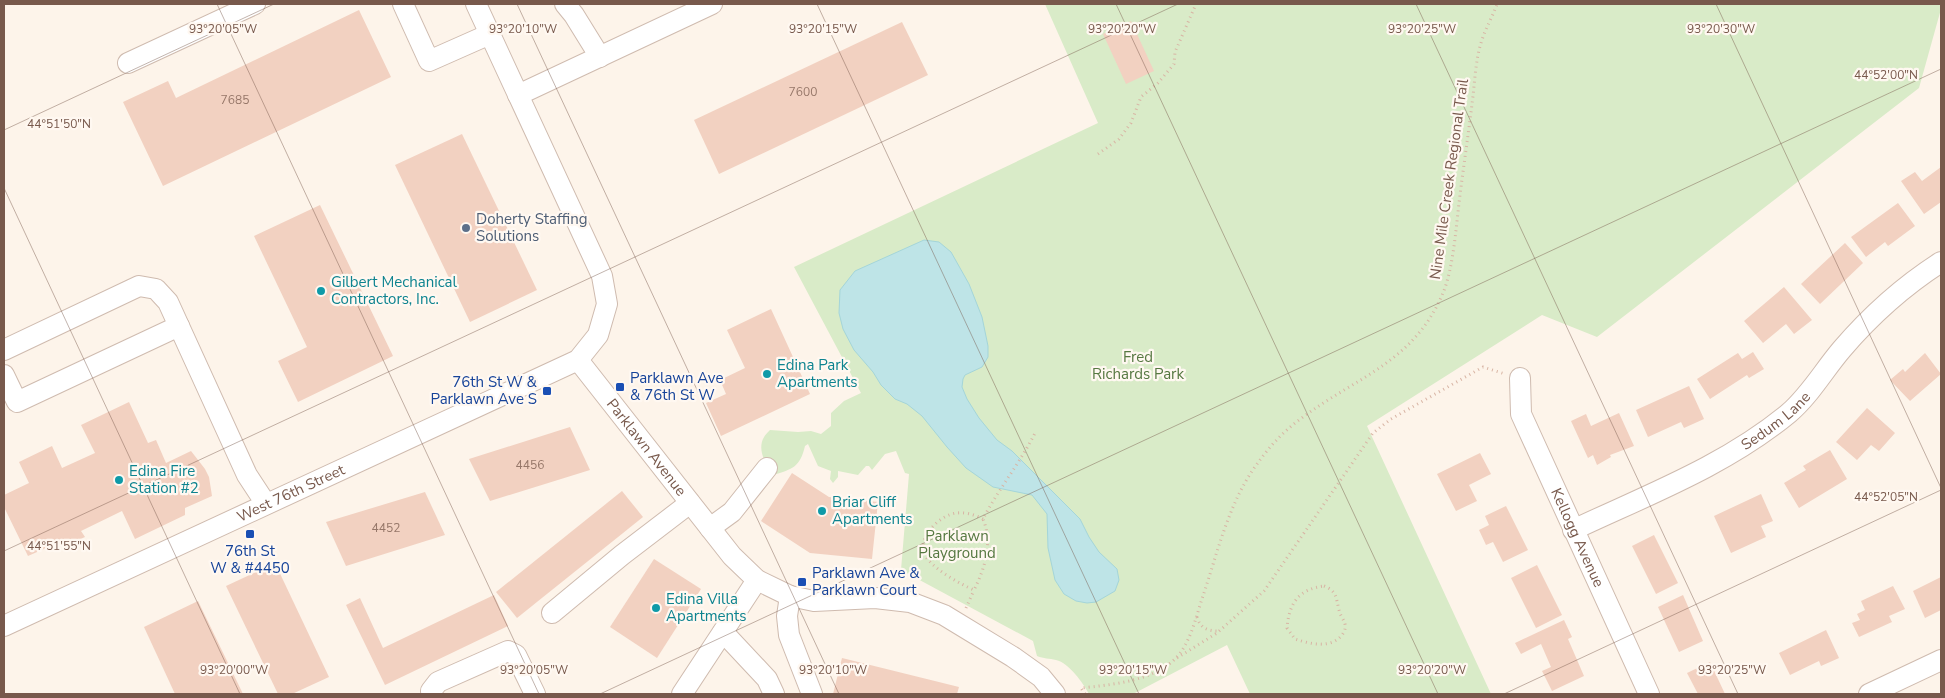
<svg xmlns="http://www.w3.org/2000/svg" width="1945" height="698" viewBox="0 0 1945 698" font-family="'Nunito Sans',sans-serif">
<style>
.green{fill:#d9ebc8}
.water{fill:#bee4e7;stroke:#a4d5d9}
.building{fill:#f2d1c1}
.lines{fill:none;stroke-linecap:round;stroke-linejoin:round}
.minor-casing{stroke:#cfbbaf;stroke-width:22}
.path{stroke:#d8b4a4;stroke-width:3;stroke-dasharray:1 4;stroke-linecap:butt}
.minor{stroke:#fff;stroke-width:20}
.ticks{fill:none;stroke:#78594c;stroke-width:1;stroke-opacity:0.45}
.service-dot{fill:#5c6f8a;stroke:#fff8f1;stroke-width:2}
.culture-dot{fill:#0f9aa8;stroke:#fff8f1;stroke-width:2}
.transit-dot{fill:#1a4fb4;stroke:#fff8f1;stroke-width:2}
.labels{text-anchor:middle;stroke-width:4.5;stroke-linejoin:round;paint-order:stroke}
.number-label{font-size:12px;fill:#967769}
.street-label{font-size:15px;fill:#78594c;stroke:#fff8f1}
.service-label{font-size:15px;fill:#4e5e75;stroke:#fff8f1;text-anchor:start}
.culture-label{font-size:15px;fill:#0d838f;stroke:#fff8f1;text-anchor:start}
.park-label{font-size:15px;fill:#567841;stroke:#fff8f1}
.transit-label{font-size:15px;fill:#164399;stroke:#fff8f1;text-anchor:start}
.ticks-label{font-size:12px;text-anchor:middle;fill:#78594c;stroke:#fff8f1;stroke-width:4.5;stroke-linejoin:round;paint-order:stroke}
</style>
<rect width="100%" height="100%" fill="#fdf4ea"/>
<path class="green" d="M1045 4H1941V9L1919 88 1597 337 1542 315 1367 426 1491 694H1250L1227 645 1133 694H1089C1083 683 1069 663 1056 660 1049 658 1044 659 1037 656L1033 641 901 570 909 474 905 473 896 451 885 454 872 470 869 466H866L858 475 838 471V477L833 483 830 479 831 471 818 466 808 444 805 446C800 467 793 469 773 475 763 460 754 444 770 430L798 432 811 431 821 434 831 426V413L844 401 861 393 794 267 1098 123Z"/>
<path class="water" d="M924 240 939 242 951 252 969 284 982 317 988 346V357L982 367 965 375 963 379 962 387 967 399 979 418 997 440 1012 451 1080 519 1089 537 1099 552 1117 569 1119 580 1115 591 1096 602 1087 603 1076 601 1064 594 1055 580 1048 548 1047 514 1032 495 993 487 966 468 947 447 922 416 907 404 895 399 881 385 873 372 854 350 843 329 839 313 840 290 855 271Z"/>
<g class="building">
<path d="M359 10 391 77 163 186 123 102 168 81 176 98Z"/>
<path d="M1131 21 1154 71 1126 84 1103 34Z"/>
<path d="M902 22 928 75 719 174 694 120Z"/>
<path d="M462 134 537 290 470 322 395 165Z"/>
<path d="M1941 167V202L1924 214 1901 181 1915 172 1922 181Z"/>
<path d="M1898 203 1915 226 1888 246 1885 242 1866 257 1851 237Z"/>
<path d="M320 205 393 356 298 402 278 361 307 347 254 236Z"/>
<path d="M1845 243 1863 263 1820 304 1801 284Z"/>
<path d="M1784 287 1812 320 1794 334 1786 324 1763 343 1744 321Z"/>
<path d="M771 309 810 394 721 436 706 403 726 394 720 380 745 368 727 330Z"/>
<path d="M1753 352 1764 369 1749 378 1747 375 1710 399 1697 379 1738 353 1742 359Z"/>
<path d="M1925 353 1941 374 1910 401 1890 380 1903 369 1905 372Z"/>
<path d="M1689 386 1704 419 1684 428 1681 422 1648 437 1636 410Z"/>
<path d="M129 402 148 443 156 440 166 463 191 451 205 469 209 477 212 496 185 508V515L135 539 122 511 81 531 85 537 65 546 62 541 28 556 4 507V495L29 483 19 462 52 446 62 468 95 453 81 425Z"/>
<path d="M1867 408 1895 433 1879 451 1871 445 1857 460 1836 442Z"/>
<path d="M1619 413 1634 446 1610 455 1611 457 1597 465 1593 455 1588 458 1571 421 1586 414 1591 426Z"/>
<path d="M570 427 590 470 490 501 469 459Z"/>
<path d="M1830 450 1847 479 1799 508 1784 483 1806 470 1803 466Z"/>
<path d="M1480 453 1491 474 1469 485 1477 501 1456 511 1437 474Z"/>
<path d="M792 473 829 497 878 502 872 559 810 553 761 521Z"/>
<path d="M622 491 643 517 517 618 496 592Z"/>
<path d="M425 492 445 535 346 566 326 522Z"/>
<path d="M1761 494 1773 521 1761 526 1766 537 1731 553 1714 516Z"/>
<path d="M1506 506 1528 550 1503 562 1493 542 1486 545 1479 530 1489 525 1485 516Z"/>
<path d="M1654 535 1678 583 1656 594 1632 546Z"/>
<path d="M654 559 701 589 657 658 610 627Z"/>
<path d="M275 563 329 677 292 694H278L226 586Z"/>
<path d="M1537 565 1562 615 1536 628 1511 578Z"/>
<path d="M1941 577V610L1925 618 1913 591Z"/>
<path d="M1893 586 1905 609 1889 616 1892 622 1859 637 1852 623 1860 620 1857 614 1865 610 1861 601Z"/>
<path d="M494 595 508 626 385 685 346 605 360 598 383 648Z"/>
<path d="M1683 595 1703 641 1679 652 1658 607Z"/>
<path d="M198 601 243 694H175L144 627Z"/>
<path d="M1564 620 1572 637 1568 639 1584 676 1552 691 1542 671 1551 667 1541 644 1521 654 1515 643Z"/>
<path d="M1826 630 1839 658 1821 666 1819 661 1790 675 1779 653Z"/>
<path d="M842 658 959 687 957 694H833Z"/>
<path d="M1710 662 1725 694H1698L1687 673Z"/>
</g>
<g class="lines">
<defs>
<g id="minor">
<path d="M403 4 429 61 490 34"/>
<path d="M565 4 574 15 600 57"/>
<path d="M128 63 255 4"/>
<path d="M518 95 712 4"/>
<path d="M4 350 139 286 156 289 168 302 247 475 266 504"/>
<path id="s1" d="M578 360 732 556 757 580 790 596 814 601 875 598 910 602 944 615 1013 657 1041 677 1055 694"/>
<path d="M4 375 17 402 179 326"/>
<path id="s2" d="M1520 378 1521 414 1649 694"/>
<path d="M710 528 732 512 767 468"/>
<path id="s3" d="M1573 530C1647 495 1725 466 1789 413 1810 395 1824 370 1842 349 1872 314 1902 287 1941 262"/>
<path d="M790 596 787 616 789 635 812 694"/>
<path d="M552 613 622 555 690 503"/>
<path id="s4" d="M4 626 578 360 598 335 607 304 602 276 476 4"/>
<path d="M723 632 767 679 774 694"/>
<path d="M432 694 431 691 438 682 508 651 516 655 535 694"/>
<path d="M682 694 757 580"/>
<path d="M1869 694 1941 660"/>
</g>
</defs>
<use href="#minor" class="minor-casing"/>
<g class="path">
<path d="M1098 154 1119 139 1131 123 1141 97 1158 83 1174 64 1175 52 1196 4"/>
<path d="M983 519C975 515 967 512 957 513 940 514 914 540 926 557 935 570 960 584 974 590 985 568 993 543 983 519 999 488 1021 462 1036 431"/>
<path d="M1324 586C1337 591 1336 598 1339 610 1340 615 1344 620 1345 624 1346 629 1344 632 1342 635 1331 649 1310 644 1295 639L1287 628C1289 603 1299 589 1324 586Z"/>
<path d="M966 608 974 590"/>
<path d="M1197 617C1200 628 1208 631 1218 631"/>
<path d="M1177 658 1217 633 1264 591 1373 433 1391 419 1483 367 1505 374"/>
<path d="M1085 694 1081 688C1110 685 1153 681 1175 659 1191 643 1196 616 1203 596 1218 551 1229 502 1257 464 1269 447 1283 432 1299 420 1355 377 1413 364 1443 293 1453 269 1456 229 1459 203 1463 170 1468 137 1472 104 1475 83 1475 60 1482 40 1486 27 1493 16 1497 4"/>
</g>
<use href="#minor" class="minor"/>
</g>
<path class="ticks" d="M217 4 539 694M517 4 839 694M817 4 1139 694M1116 4 1438 694M1416 4 1738 694M1716 4 1941 488M4 130 274 4M4 188 240 694M4 551 1178 4M600 694 1941 69M1504 694 1941 490"/>
<circle class="service-dot" cx="466" cy="228" r="5"/>
<g class="culture-dot">
<circle cx="321" cy="291" r="5"/>
<circle cx="767" cy="374" r="5"/>
<circle cx="119" cy="480" r="5"/>
<circle cx="822" cy="511" r="5"/>
<circle cx="656" cy="608" r="5"/>
</g>
<g class="transit-dot">
<rect x="615" y="382" width="10" height="10" rx="2.5"/>
<rect x="542" y="386" width="10" height="10" rx="2.5"/>
<rect x="245" y="529" width="10" height="10" rx="2.5"/>
<rect x="797" y="577" width="10" height="10" rx="2.5"/>
</g>
<g class="labels">
<g class="number-label">
<text x="803" y="96">7600</text>
<text x="235" y="104">7685</text>
<text x="530" y="469">4456</text>
<text x="386" y="532">4452</text>
</g>
<g class="street-label">
<text transform="translate(1449 179) rotate(-82)" y="5">Nine Mile Creek Regional Trail</text>
<text dy="5" stroke="none"><textPath href="#s3" startOffset="231">Sedum Lane</textPath></text>
<text dy="5" stroke="none"><textPath href="#s1" startOffset="111">Parklawn Avenue</textPath></text>
<text dy="5" stroke="none"><textPath href="#s4" startOffset="316">West 76th Street</textPath></text>
<text dy="5" stroke="none"><textPath href="#s2" startOffset="172">Kellogg Avenue</textPath></text>
</g>
<g class="service-label">
<text x="476" y="224">Doherty Staffing<tspan x="476" dy="17">Solutions</tspan></text>
</g>
<g class="culture-label">
<text x="331" y="287">Gilbert Mechanical<tspan x="331" dy="17">Contractors, Inc.</tspan></text>
<text x="777" y="370">Edina Park<tspan x="777" dy="17">Apartments</tspan></text>
<text x="129" y="476">Edina Fire<tspan x="129" dy="17">Station #2</tspan></text>
<text x="832" y="507">Briar Cliff<tspan x="832" dy="17">Apartments</tspan></text>
<text x="666" y="604">Edina Villa<tspan x="666" dy="17">Apartments</tspan></text>
</g>
<g class="park-label">
<text x="1138" y="362">Fred<tspan x="1138" dy="17">Richards Park</tspan></text>
<text x="957" y="541">Parklawn<tspan x="957" dy="17">Playground</tspan></text>
</g>
<g class="transit-label">
<text x="630" y="383">Parklawn Ave<tspan x="630" dy="17">&amp; 76th St W</tspan></text>
<text x="537" y="387" text-anchor="end">76th St W &amp;<tspan x="537" dy="17">Parklawn Ave S</tspan></text>
<text x="250" y="556" text-anchor="middle">76th St<tspan x="250" dy="17">W &amp; #4450</tspan></text>
<text x="812" y="578">Parklawn Ave &amp;<tspan x="812" dy="17">Parklawn Court</tspan></text>
</g>
</g>
<g class="ticks-label">
<text x="223" y="33">93°20'05"W</text>
<text x="523" y="33">93°20'10"W</text>
<text x="823" y="33">93°20'15"W</text>
<text x="1122" y="33">93°20'20"W</text>
<text x="1422" y="33">93°20'25"W</text>
<text x="1721" y="33">93°20'30"W</text>
<text x="1886" y="79">44°52'00"N</text>
<text x="59" y="128">44°51'50"N</text>
<text x="1886" y="501">44°52'05"N</text>
<text x="59" y="550">44°51'55"N</text>
<text x="234" y="674">93°20'00"W</text>
<text x="534" y="674">93°20'05"W</text>
<text x="833" y="674">93°20'10"W</text>
<text x="1133" y="674">93°20'15"W</text>
<text x="1432" y="674">93°20'20"W</text>
<text x="1732" y="674">93°20'25"W</text>
</g>
<rect width="1945" height="698" fill="none" stroke="#78594c" stroke-width="10"/>
</svg>
